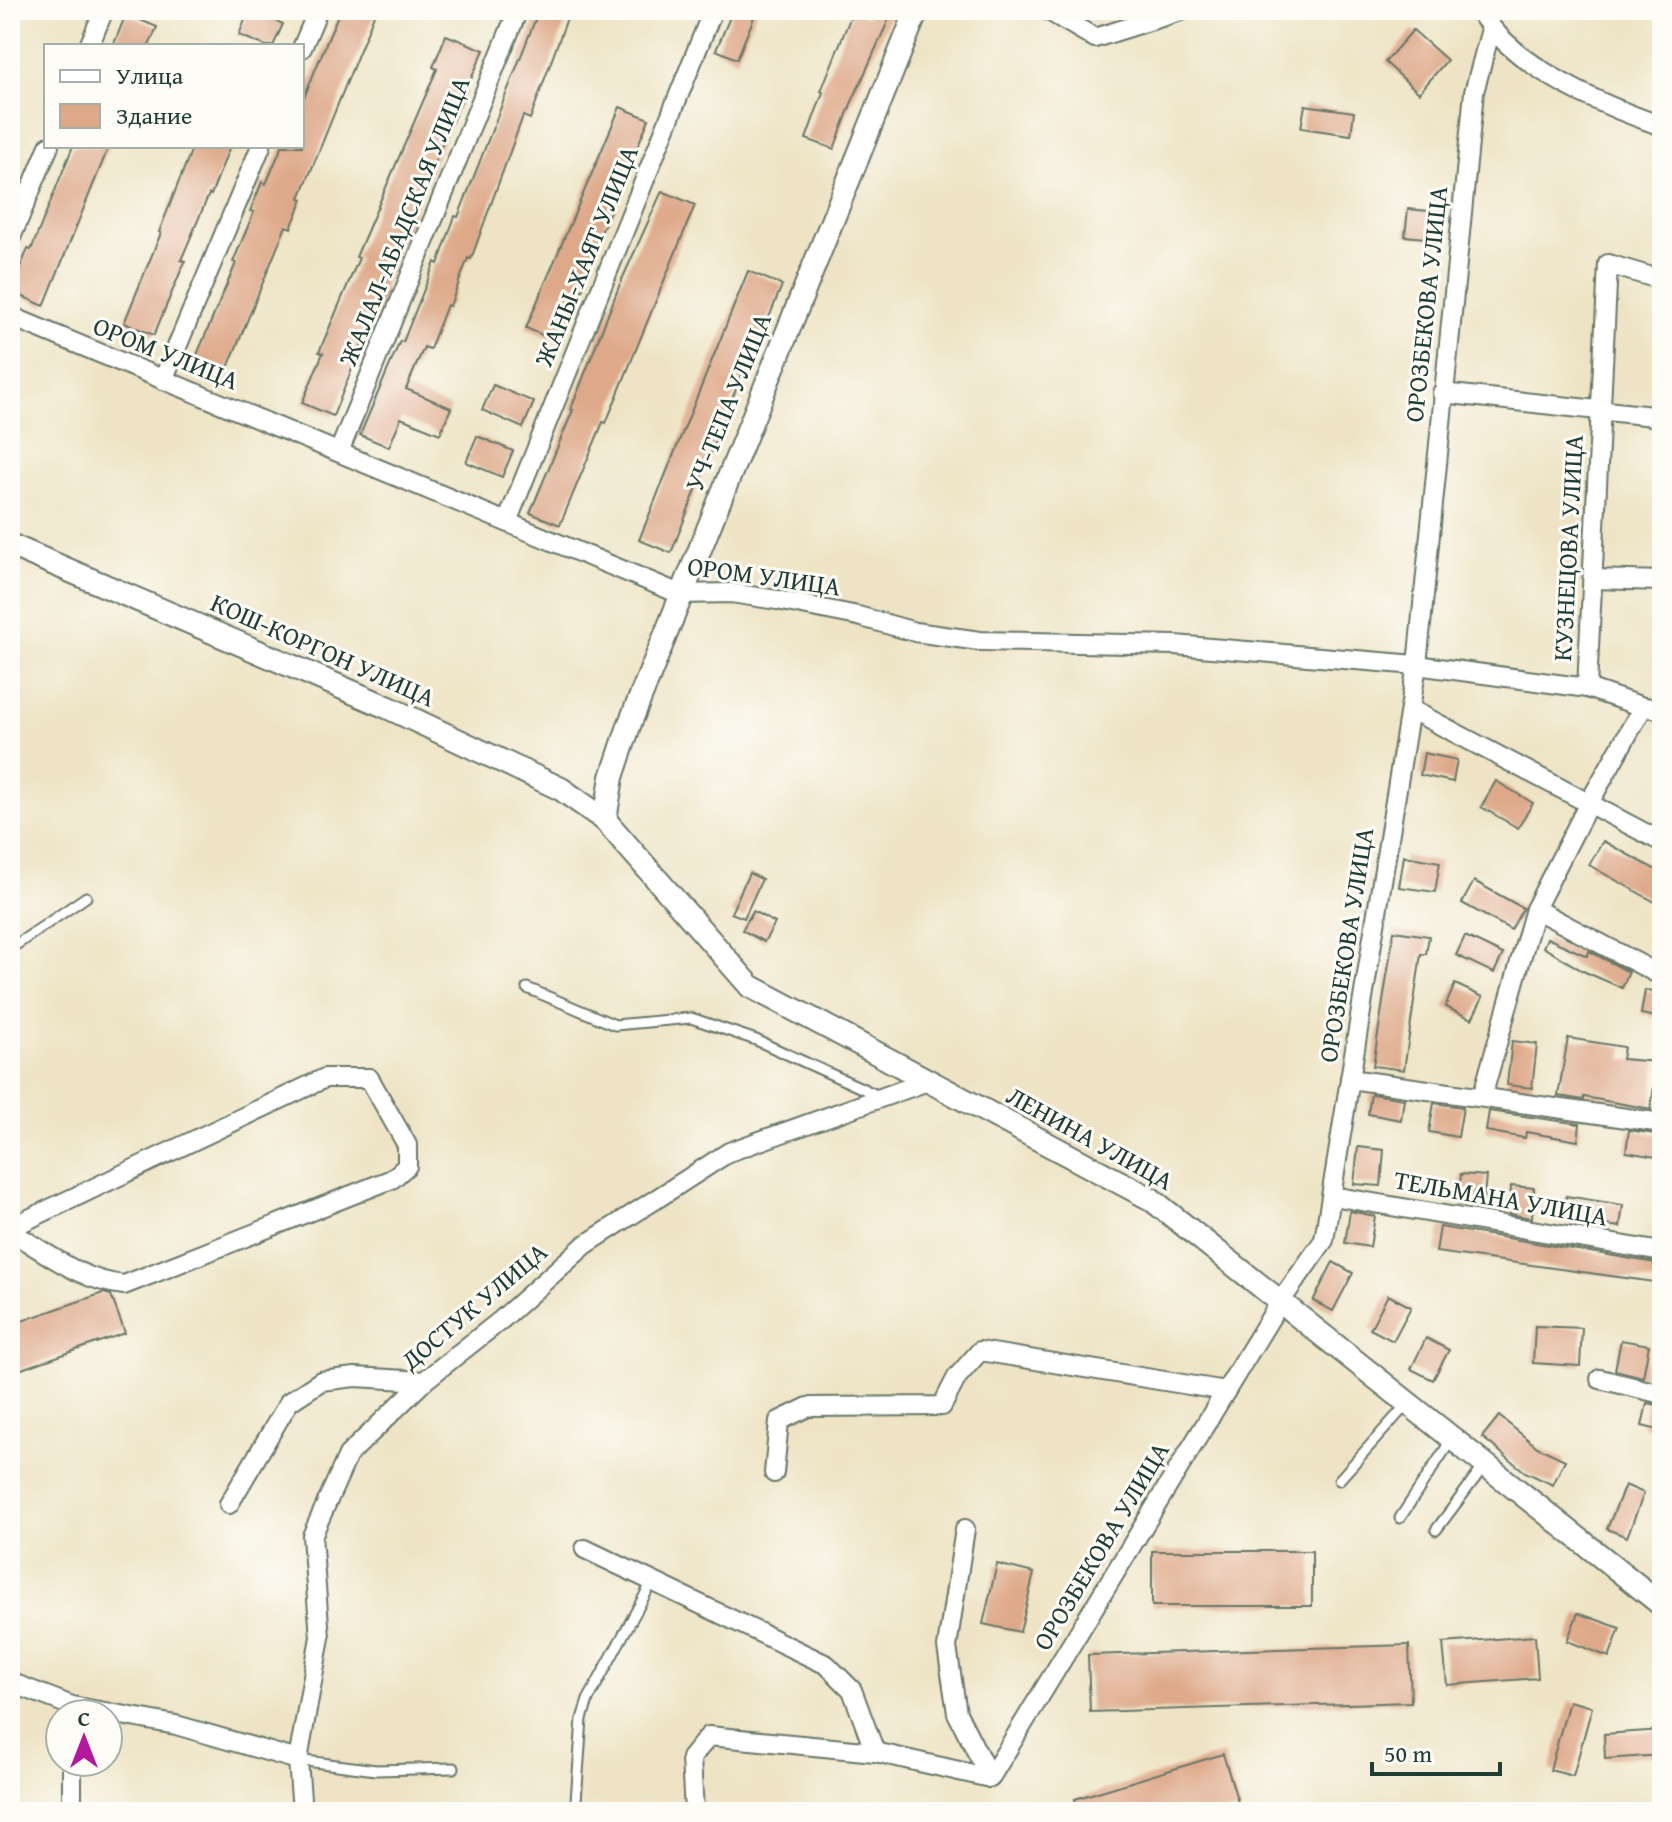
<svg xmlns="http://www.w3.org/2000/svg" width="1672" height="1822" viewBox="0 0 1672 1822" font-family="'Gentium Book Plus',serif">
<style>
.building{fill:#dea989}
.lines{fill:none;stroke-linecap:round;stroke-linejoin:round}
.service-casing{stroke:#677767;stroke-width:13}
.minor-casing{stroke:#677767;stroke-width:22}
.tertiary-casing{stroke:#677767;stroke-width:26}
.service{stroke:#fff;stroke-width:9}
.minor{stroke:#fff;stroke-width:18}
.tertiary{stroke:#fff;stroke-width:22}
.labels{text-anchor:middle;stroke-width:6;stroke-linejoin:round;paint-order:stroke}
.street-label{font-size:26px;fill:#1f3d34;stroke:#fdfcf7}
</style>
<rect width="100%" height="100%" fill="#fdfcf7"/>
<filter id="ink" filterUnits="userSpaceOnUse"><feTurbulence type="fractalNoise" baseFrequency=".0125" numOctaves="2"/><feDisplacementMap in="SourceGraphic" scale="16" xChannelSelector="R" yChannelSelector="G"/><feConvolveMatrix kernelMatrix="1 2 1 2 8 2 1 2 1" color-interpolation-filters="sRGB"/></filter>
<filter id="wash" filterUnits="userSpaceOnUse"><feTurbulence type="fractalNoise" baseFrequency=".006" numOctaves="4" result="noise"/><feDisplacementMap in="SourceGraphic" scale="32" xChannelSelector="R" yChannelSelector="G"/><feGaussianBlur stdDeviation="1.8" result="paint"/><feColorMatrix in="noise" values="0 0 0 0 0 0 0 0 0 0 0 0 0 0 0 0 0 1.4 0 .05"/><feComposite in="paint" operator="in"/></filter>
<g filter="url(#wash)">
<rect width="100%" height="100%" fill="#eee4c5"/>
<g id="blocks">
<g class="building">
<path d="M249 10 283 24 273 46H266L239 35Z"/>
<path d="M340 10H376L300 198 303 199 291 228 286 226 227 370 196 357 236 263 233 262 254 212 250 211 262 182 266 184 282 146H302V102Z"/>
<path d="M539 10H570L530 119 523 116 471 259 468 258 450 306 447 305 430 349 424 347 406 389 451 408 440 434 401 418 389 447 360 435 400 341 403 342 435 262 438 264 455 216 458 217Z"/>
<path d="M733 10H757L737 59 716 50Z"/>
<path d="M870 10H893L851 104 834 149 806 139 823 92 821 91 853 11 867 17Z"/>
<path d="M126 14 157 27 149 46H113Z"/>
<path d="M1413 30 1447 60 1419 93 1385 62Z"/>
<path d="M446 35 484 50 448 130 383 288 389 290 375 324 371 322 333 416 302 403 323 353 319 352 359 258 356 257 437 69 433 67Z"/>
<path d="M1305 105 1354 112 1351 135 1301 128Z"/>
<path d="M620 107 649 119 589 261 593 263 561 343 526 328Z"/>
<path d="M73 146H109L44 306 10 291 28 249 31 250Z"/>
<path d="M193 146H230L211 195 209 194 181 260 185 261 154 335 124 323 161 233 159 232Z"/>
<path d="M662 191 695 205 606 423 603 422 560 525 530 513 573 410 571 409 620 284Z"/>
<path d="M1408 209 1438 212 1435 239 1405 236Z"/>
<path d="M748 271 782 285 750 365 746 364 671 553 639 540Z"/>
<path d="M493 385 534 402 523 428 482 410Z"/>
<path d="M477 436 513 451 502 477 466 462Z"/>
<path d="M1424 753 1457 760 1453 782 1420 775Z"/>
<path d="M1496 781 1533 803 1518 828 1481 807Z"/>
<path d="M1603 841 1662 873V906L1589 865Z"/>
<path d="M1404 856 1440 862 1435 892 1399 887Z"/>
<path d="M749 873 762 879 744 918 731 913Z"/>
<path d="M1474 881 1523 908 1511 930 1462 903Z"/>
<path d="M753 911 775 923 764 942 742 930Z"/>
<path d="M1394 931 1429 936 1426 954H1421L1404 1070 1373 1066Z"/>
<path d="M1465 936 1503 954 1494 973 1456 955Z"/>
<path d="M1547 938 1587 956 1589 951 1629 972 1622 988 1583 971 1543 947Z"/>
<path d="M1455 984 1483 997 1472 1019 1445 1007Z"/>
<path d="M1645 990 1662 993V1018L1641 1014Z"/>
<path d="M1568 1038 1624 1047 1622 1059 1657 1062 1651 1109 1584 1097V1100L1558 1096Z"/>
<path d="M1512 1041 1537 1044 1532 1088 1507 1085Z"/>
<path d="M1371 1094 1404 1099 1401 1120 1368 1114Z"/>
<path d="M1434 1103 1463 1107 1458 1137 1429 1132Z"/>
<path d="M1489 1111 1580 1124 1578 1141 1526 1132 1525 1138 1486 1131Z"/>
<path d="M1629 1130 1662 1135V1158L1626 1152Z"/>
<path d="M1358 1147 1384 1150 1381 1186 1354 1184Z"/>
<path d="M1461 1174 1486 1176 1483 1206 1458 1204Z"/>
<path d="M1511 1186 1534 1188 1532 1218 1509 1214Z"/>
<path d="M1566 1196 1623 1205 1620 1227 1562 1218Z"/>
<path d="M1350 1211 1375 1216 1370 1247 1345 1243Z"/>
<path d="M1440 1227 1662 1264V1283L1436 1252Z"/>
<path d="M1333 1262 1353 1273 1333 1311 1313 1301Z"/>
<path d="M103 1293 111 1295 125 1333 10 1373V1325Z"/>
<path d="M1388 1295 1411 1307 1393 1341 1370 1329Z"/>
<path d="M1535 1326 1582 1328 1580 1366 1533 1363Z"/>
<path d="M1426 1338 1449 1350 1433 1380 1411 1369Z"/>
<path d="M1621 1340 1649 1345 1643 1377 1615 1370Z"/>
<path d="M1647 1403 1662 1406V1431L1642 1426Z"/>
<path d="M1499 1416 1537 1447 1565 1460 1553 1485 1525 1472 1482 1437Z"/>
<path d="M1625 1485 1644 1493 1627 1537 1607 1529Z"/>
<rect x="1152" y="1551" width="160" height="55"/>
<path d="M997 1564 1034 1573 1020 1632 983 1624Z"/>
<path d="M1578 1613 1620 1628 1609 1657 1567 1641Z"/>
<path d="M1535 1636 1538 1678 1447 1685 1443 1643Z"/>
<path d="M1409 1645 1411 1702 1090 1712 1088 1655Z"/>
<path d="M1569 1701 1592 1707 1573 1776 1550 1770Z"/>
<path d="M1662 1730V1755L1605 1759 1604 1734Z"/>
<path d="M1223 1754 1241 1812H1078L1075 1799Z"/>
</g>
</g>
</g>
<g filter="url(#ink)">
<use href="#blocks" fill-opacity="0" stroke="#677767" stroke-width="2"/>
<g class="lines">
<defs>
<g id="service">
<path d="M10 949 86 897"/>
<path d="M527 988 615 1025 691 1018 756 1040 879 1096"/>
<path d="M1339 1480 1408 1403"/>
<path d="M1400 1518 1452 1439"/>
<path d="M1436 1530 1485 1465"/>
<path d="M298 1760 376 1770 454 1768"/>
<path d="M576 1801 582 1719 588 1700 652 1582"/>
</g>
<g id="minor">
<path d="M1047 10 1095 38 1184 10"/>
<path d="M1479 10C1513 67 1601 105 1662 126"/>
<path d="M89 46 104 10"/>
<path d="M302 48 318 10"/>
<path d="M10 240 49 146"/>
<path d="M10 316 680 594 731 593 777 600 858 616 915 632 980 641 1175 645 1417 665 1587 688 1643 707 1662 709"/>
<path d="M163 380 261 146"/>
<path d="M1442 393 1662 417"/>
<path d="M339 452 518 10"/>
<path d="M507 522 713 10"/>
<path d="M1594 579 1662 581"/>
<path d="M1587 688 1608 264 1662 280"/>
<path d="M1410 709 1662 842"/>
<path d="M1535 909 1662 976"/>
<path d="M1350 1079 1662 1123"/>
<path d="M1482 1097 1535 909 1589 803 1643 707"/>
<path d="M1332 1196 1662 1252"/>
<path d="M10 1228 325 1078H369L407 1145V1166L392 1179 124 1285C81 1281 47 1253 10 1231"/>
<path d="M1600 1379 1662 1394"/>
<path d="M774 1473 779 1421 808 1407 942 1406 957 1377 980 1351 1226 1391"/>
<path d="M229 1504 289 1402 321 1381 355 1377 424 1381"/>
<path d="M965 1529 947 1647 957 1713 990 1778"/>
<path d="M585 1549 827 1665 852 1690 875 1752"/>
<path d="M10 1682 72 1706 176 1725 298 1760"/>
<path d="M72 1762V1812"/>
<path d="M990 1778 1280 1302 1324 1240 1417 665 1474 92 1491 29"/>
<path d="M302 1812 298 1760 320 1637 312 1536 348 1455 424 1381 501 1320 585 1245 729 1152 928 1081"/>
<path d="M694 1812 691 1758 709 1736 875 1752 990 1778"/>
</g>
<g id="tertiary">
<path d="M10 545 387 707 561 789 605 820 750 986 1151 1199 1662 1605"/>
<path d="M605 820 612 777 630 723 917 10"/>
</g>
</defs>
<use href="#service" class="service-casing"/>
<use href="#minor" class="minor-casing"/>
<use href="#tertiary" class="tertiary-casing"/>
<use href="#service" class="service"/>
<use href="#minor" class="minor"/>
<use href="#tertiary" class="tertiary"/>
</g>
</g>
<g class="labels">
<g class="street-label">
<text transform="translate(404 221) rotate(-68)" y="9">ЖАЛАЛ-АБАДСКАЯ УЛИЦА</text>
<text transform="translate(586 256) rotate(-68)" y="9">ЖАНЫ-ХАЯТ УЛИЦА</text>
<text transform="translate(1426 304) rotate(-84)" y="9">ОРОЗБЕКОВА УЛИЦА</text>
<text transform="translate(166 353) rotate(22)" y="9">ОРОМ УЛИЦА</text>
<text transform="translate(728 402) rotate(-68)" y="9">УЧ-ТЕПА УЛИЦА</text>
<text transform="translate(1568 548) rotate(-87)" y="9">КУЗНЕЦОВА УЛИЦА</text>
<text transform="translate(764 576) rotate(8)" y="9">ОРОМ УЛИЦА</text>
<text transform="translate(323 650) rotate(24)" y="9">КОШ-КОРГОН УЛИЦА</text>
<text transform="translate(1346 945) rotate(-81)" y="9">ОРОЗБЕКОВА УЛИЦА</text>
<text transform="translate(1090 1138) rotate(29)" y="9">ЛЕНИНА УЛИЦА</text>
<text transform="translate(1501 1198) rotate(10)" y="9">ТЕЛЬМАНА УЛИЦА</text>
<text transform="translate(474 1306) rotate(-40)" y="9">ДОСТУК УЛИЦА</text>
<text transform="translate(1101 1546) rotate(-59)" y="9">ОРОЗБЕКОВА УЛИЦА</text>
</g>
</g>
<rect width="1672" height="1822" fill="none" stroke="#fdfcf7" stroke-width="40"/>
<rect x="44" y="44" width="260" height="104" fill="#fdfcf7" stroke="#a4b0a9" stroke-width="2"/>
<rect x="60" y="70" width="40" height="12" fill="#ffffff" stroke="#a4b0a9" stroke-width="2"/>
<text x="116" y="84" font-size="24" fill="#1f3d34">Улица</text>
<rect x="60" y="104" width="40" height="24" fill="#dea989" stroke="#a4b0a9" stroke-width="2"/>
<text x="116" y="124" font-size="24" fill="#1f3d34">Здание</text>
<g transform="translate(84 1738)"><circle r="38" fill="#fdfcf7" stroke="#a4b0a9" stroke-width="2"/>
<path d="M0-6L14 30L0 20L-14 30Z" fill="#b5179e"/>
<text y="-12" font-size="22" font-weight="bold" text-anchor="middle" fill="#1f3d34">С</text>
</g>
<path d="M1372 1762v12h128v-12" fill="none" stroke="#1f3d34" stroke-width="4"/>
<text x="1384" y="1762" font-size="24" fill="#1f3d34" stroke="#fdfcf7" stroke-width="6" paint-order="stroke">50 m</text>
</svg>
